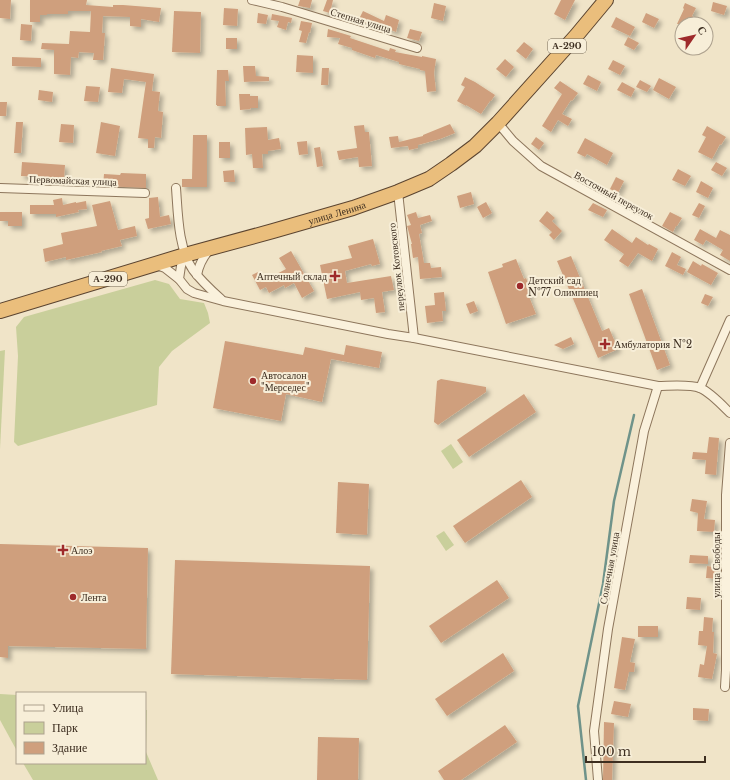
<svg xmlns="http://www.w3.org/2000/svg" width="730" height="780" viewBox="0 0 730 780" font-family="'Libre Baskerville',serif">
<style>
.green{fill:#c9cf9b}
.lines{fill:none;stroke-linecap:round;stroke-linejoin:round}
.stream{stroke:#6f938a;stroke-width:2.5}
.building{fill:#cf9f7d;filter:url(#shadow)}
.minor-casing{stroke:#8d765c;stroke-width:10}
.trunk-casing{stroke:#5b4430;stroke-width:16}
.minor{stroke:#faf1dc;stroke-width:8}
.trunk{stroke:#eabe7c;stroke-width:14}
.poi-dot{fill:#9e2a2b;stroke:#f7eed8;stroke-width:1.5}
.labels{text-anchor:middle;stroke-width:4;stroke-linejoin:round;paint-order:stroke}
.shield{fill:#f7eed8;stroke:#756857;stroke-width:1}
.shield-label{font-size:9px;font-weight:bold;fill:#3d2e20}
.street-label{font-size:10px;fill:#3d2e20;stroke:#f7eed8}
.poi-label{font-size:10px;fill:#3d2e20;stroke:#f7eed8;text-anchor:start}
</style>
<defs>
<filter id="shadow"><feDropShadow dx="3.5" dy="3.5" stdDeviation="2" flood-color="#0004"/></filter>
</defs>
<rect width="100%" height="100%" fill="#f0e4c8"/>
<g class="green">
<path d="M155 280 169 284 180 299 204 303 208 313 210 323 172 351 159 367 157 405 18 446 14 442 18 356 16 327 24 317Z"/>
<path d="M5 350 0 449V351Z"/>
<path d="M451 444 463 462 453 469 441 451Z"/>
<path d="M444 531 454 545 446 551 436 536Z"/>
<path d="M0 694 17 695V751L0 720Z"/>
<path d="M145 710H147L146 752 158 780H33L23 763H145Z"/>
</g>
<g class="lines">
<path class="stream" d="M586 780 578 706 603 584 614 501 634 415"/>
</g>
<g class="building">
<path d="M0 0H11L10 19 0 18Z"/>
<path d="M30 0H87L86 5 113 7V5H123L161 8 159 22 141 19V27L130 26V17L103 16 102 33H105L103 60H93L94 53 79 52 78 58 71 57 70 75 54 74V50L41 49 42 43 69 44 70 31 90 32 91 11H68V14H47V15H40V22H30Z"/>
<path d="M300 0H312L310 8 298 6Z"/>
<path d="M327 0H333L330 13 323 11Z"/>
<path d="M561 0H575L565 20 554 14Z"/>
<path d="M713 2 727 6 724 15 711 11Z"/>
<path d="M434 3 446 6 443 21 431 18Z"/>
<path d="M685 3 696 8 692 16 696 18 694 24H677L684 9 683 8Z"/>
<path d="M224 8 238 9 237 26 223 25Z"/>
<path d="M174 11 201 12 200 53 172 52Z"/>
<path d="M363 11 384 21 386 15 399 20 396 32 371 22 370 24 358 21Z"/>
<path d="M258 13 268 15 266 24 257 23Z"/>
<path d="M646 13 659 19 654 28 642 22Z"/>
<path d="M272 14 292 18 291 23 288 22 286 30 277 27 279 21 271 20Z"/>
<path d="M616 17 635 27 630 36 611 27Z"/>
<path d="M301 21 312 23 310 33 309 32 306 43 299 42 302 31 299 30Z"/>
<path d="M21 24 32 25 31 41 20 40Z"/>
<path d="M328 29 351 36 350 38 389 51 390 48 396 50 395 52 422 57V56L436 59 434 73 436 91 427 92 425 71 420 70V69L399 64V62L376 55 375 58 352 50V48L338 44 340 38 327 37Z"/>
<path d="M410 29 422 32 419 41 407 38Z"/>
<path d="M628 37 639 43 634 50 624 45Z"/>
<rect x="226" y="38" width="11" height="11"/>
<path d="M524 42 533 49 526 59 516 51Z"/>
<path d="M297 55 313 56V73L296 72Z"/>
<path d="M12 57 41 58V67L12 66Z"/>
<path d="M505 59 514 67 506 77 496 69Z"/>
<path d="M613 60 625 66 620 75 608 69Z"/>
<path d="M243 66H255L256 76 269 77V81L244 82Z"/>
<path d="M111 68 154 74 152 91 160 92 158 111 163 112 161 138 155 137 154 148H148V139L138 138 146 82 124 79 122 93 108 92Z"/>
<path d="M322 68H329L328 85H321Z"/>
<path d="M217 70H228L229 81H225L226 106H217V105H216Z"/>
<path d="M588 75 601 82 597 91 583 84Z"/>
<path d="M465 77 475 82 495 95 491 101H490L481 114 466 105V106L457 101 465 87 461 85Z"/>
<path d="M659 78 676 87 669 99 653 90Z"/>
<path d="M640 80 651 86 647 92 636 87Z"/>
<path d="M560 81 578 93 572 101 571 100 562 114 572 119 568 126 558 120 551 132 542 126 562 94 554 88Z"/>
<path d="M622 82 635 89 631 97 617 90Z"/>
<path d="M86 86 100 87 98 102 84 101Z"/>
<path d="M39 90 53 92 52 102 38 100Z"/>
<path d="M239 94H250V96H258V108H250L251 109 240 110Z"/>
<path d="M0 102H7L6 116H0Z"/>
<path d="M16 122H23L21 153H14Z"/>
<path d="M101 122 120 126 115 156 96 153Z"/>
<path d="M61 124 74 125 73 143 59 142Z"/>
<path d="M450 124 455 133 440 139 418 145V148L409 150 408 146 391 148 389 137 398 136 399 142 423 136V135Z"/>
<path d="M364 125 365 132H369L372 166 359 167 358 157 339 160 337 151 357 148 354 126Z"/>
<path d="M707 126 726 137 721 145 720 144 712 159 698 152 706 137 702 135Z"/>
<path d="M267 127 268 140 279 138 281 149 268 151V154H262L263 168H253L252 154 246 155 245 128Z"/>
<path d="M193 135H207V187H182V179H192Z"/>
<path d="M536 137 544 143 539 150 531 144Z"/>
<path d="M585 138 613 153 607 165 587 154 585 157 577 153Z"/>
<path d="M307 141 308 154 299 155 297 142Z"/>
<rect x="219" y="142" width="11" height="16"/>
<path d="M320 147 323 166 317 167 314 148Z"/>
<path d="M22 162 65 165 64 178 21 176Z"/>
<path d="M716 162 727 168 722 176 711 170Z"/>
<path d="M678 169 691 176 685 186 672 180Z"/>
<path d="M234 170 235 182H224L223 171Z"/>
<path d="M121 173 146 174V188L103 186 104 174 120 175Z"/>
<path d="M616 177 624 181 618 193 610 189Z"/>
<path d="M701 181 713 188 708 198 696 192Z"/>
<path d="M471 192 474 204 460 208 457 196Z"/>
<path d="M158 197 160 217 169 215 171 224 148 229 145 219 149 218V198Z"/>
<path d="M62 198 63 205 76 202V203L86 201 87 209 78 210 79 212 56 217V214H30V205H54L53 200Z"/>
<path d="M110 201 118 230 135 226 137 236 120 240 122 246 101 251 102 252 66 260V257L45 262 43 249 63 244 61 233 97 226 92 205Z"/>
<path d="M486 202 492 213 483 218 477 207Z"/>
<path d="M593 203 607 210 603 217 588 210Z"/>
<path d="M699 203 705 206 699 218 692 215Z"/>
<path d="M547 211 555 218 552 221 562 231 554 240 549 235 552 232 539 221Z"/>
<path d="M0 212H22V226H8V221H0Z"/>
<path d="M416 212 418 218 430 215 432 221 420 225 422 233 419 234 424 263H430L431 268 441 267 442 277 420 279 418 257 413 258 411 244H412L407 226 411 225 407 215Z"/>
<path d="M670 212 682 218 677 226H676L673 232 662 226Z"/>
<path d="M612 229 632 243 636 237 648 245 649 244 658 249 652 261 638 253 628 267 619 261 624 254 604 240Z"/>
<path d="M700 229 716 238 720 230 730 235V261L720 255 723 250 706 240 703 245 694 240Z"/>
<path d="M373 239 380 264 372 266 371 264 345 271 347 283 391 276 394 290 382 292 385 312 376 313 374 298 361 300 360 292 327 299 320 265 352 258 348 246Z"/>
<path d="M291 251 314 291 302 298 294 283 285 288 284 285 269 293 266 287 260 290 252 275 260 271 263 277 269 274 271 277 286 269 279 258Z"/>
<path d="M672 252 681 257 677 265 686 269 683 275 665 266Z"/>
<path d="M571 256 602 331 609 328 618 349 598 358 557 261Z"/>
<path d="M516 259 524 279 526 278 532 293 528 294 536 314 506 324 488 272 503 267 502 264Z"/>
<path d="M693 261 701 266 702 264 718 273 711 285 687 272Z"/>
<path d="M642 289 670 365 657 370 629 294Z"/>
<path d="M444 292 446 311H442L443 321 427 323 425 306 435 305 434 293Z"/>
<path d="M705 294 713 297 708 306 701 303Z"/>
<path d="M474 301 478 311 470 314 466 304Z"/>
<path d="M571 337 574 344 563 349 554 345Z"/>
<path d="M225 341 303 355 305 347 344 355 346 345 382 352 379 368 331 359 322 402 286 394 281 421 213 408Z"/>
<path d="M441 379 486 387V392L438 425 434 422 437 381Z"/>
<path d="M524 394 536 412 469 457 457 440Z"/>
<path d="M709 437 719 438 716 475 705 474 706 460 692 459 693 452 707 453Z"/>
<path d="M521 480 532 497 465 543 453 526Z"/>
<path d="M338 482 369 484 367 535 336 533Z"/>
<path d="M692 499 707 501 704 519 715 520 714 532 697 531 698 513 690 511Z"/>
<path d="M0 544 148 548 146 649 8 646V658L0 657Z"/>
<path d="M690 555 708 556V564L689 563Z"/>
<path d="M175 560 370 566 367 680 171 674Z"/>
<path d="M707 566 720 568 719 579 706 578Z"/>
<path d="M497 580 509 598 441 643 429 626Z"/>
<path d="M687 597 701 598 700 610 686 609Z"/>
<path d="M704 617 713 618 712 632H714L713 653 717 654 712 679 698 677 700 664 704 665 707 646 698 645 699 631H703Z"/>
<rect x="638" y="626" width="20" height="11"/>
<path d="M622 637 635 639 630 662 635 663 634 672H629L625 690 614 688Z"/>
<path d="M503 653 514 671 447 716 435 699Z"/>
<path d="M614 701 631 704 628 717 611 714Z"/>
<path d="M693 708 709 709 708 721 693 720Z"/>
<path d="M604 722 614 723 612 780H603Z"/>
<path d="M505 725 517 742 461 780H444L438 771Z"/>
<path d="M318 737 359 738 358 780H317Z"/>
</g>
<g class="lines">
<defs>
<g id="minor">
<path d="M252 0 282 7 417 48"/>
<path d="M498 123 513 141 541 166 730 270"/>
<path d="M0 188 145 193"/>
<path d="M176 188C178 214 178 248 193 270 201 281 211 290 221 299"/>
<path d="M398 192 414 338"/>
<path d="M185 255 181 266 179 279 187 289 194 293 223 301 388 334 414 338 658 386C669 386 690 384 700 388 710 392 722 405 730 413"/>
<path d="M156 265 165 268 179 279"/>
<path d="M197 275C199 264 203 257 210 249"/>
<path d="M700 388 730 320"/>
<path d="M725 687 726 670V495L730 443"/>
<path d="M598 780 594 731 608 629 644 431 658 386"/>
</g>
<g id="trunk">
<path id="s1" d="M0 311 185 255 273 231 353 208 398 192 429 179 451 164 475 146 498 123 576 36 606 0"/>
</g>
</defs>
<use href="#minor" class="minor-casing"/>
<use href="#trunk" class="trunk-casing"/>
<use href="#minor" class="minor"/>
<use href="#trunk" class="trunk"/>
</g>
<g class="poi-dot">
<path d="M333 270h4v4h4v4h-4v4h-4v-4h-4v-4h4z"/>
<circle cx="520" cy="286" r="4"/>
<path d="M603 338h4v4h4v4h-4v4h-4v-4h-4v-4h4z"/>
<circle cx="253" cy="381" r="4"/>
<path d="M61 544h4v4h4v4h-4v4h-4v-4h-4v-4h4z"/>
<circle cx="73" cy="597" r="4"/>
</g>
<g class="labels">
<g class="shield">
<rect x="548" y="39" width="38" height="14" rx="3"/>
<rect x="89" y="272" width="38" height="14" rx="3"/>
</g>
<g class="shield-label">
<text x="567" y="49">А-290</text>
<text x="108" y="282">А-290</text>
</g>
<g class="street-label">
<text transform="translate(361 20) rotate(17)" y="4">Степная улица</text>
<text transform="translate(73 180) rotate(2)" y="4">Первомайская улица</text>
<text transform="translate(614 195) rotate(29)" y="4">Восточный переулок</text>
<text dy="4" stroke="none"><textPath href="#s1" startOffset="351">улица Ленина</textPath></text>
<text transform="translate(396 267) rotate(-96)" y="4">переулок Котовского</text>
<text transform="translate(716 565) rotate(-90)" y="4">улица Свободы</text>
<text transform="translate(609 568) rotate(-80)" y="4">Солнечная улица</text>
</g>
<g class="poi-label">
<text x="327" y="280" text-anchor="end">Аптечный склад</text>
<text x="528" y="284">Детский сад<tspan x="528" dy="12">№77 Олимпиец</tspan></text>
<text x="614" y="348">Амбулатория №2</text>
<text x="261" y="379">Автосалон<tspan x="261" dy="12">"Мерседес"</tspan></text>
<text x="71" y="554">Алоэ</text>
<text x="81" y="601">Лента</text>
</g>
</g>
<rect x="16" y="692" width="130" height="72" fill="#f7eed8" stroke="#ada18e"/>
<rect x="24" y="705" width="20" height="6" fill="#faf1dc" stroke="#ada18e"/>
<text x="52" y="712" font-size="12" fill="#3d2e20">Улица</text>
<rect x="24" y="722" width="20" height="12" fill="#c9cf9b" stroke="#ada18e"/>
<text x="52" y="732" font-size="12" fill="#3d2e20">Парк</text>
<rect x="24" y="742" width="20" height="12" fill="#cf9f7d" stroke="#ada18e"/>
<text x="52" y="752" font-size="12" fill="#3d2e20">Здание</text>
<g transform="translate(694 36) rotate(56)"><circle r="19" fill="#f7eed8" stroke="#ada18e"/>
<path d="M0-3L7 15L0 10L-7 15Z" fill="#9e2a2b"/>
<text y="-6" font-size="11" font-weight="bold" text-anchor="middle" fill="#3d2e20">С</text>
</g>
<path d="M586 756v6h119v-6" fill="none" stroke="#3d2e20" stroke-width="2"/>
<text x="592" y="756" font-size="12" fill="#3d2e20" stroke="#f7eed8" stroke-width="3" paint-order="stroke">100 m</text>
</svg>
